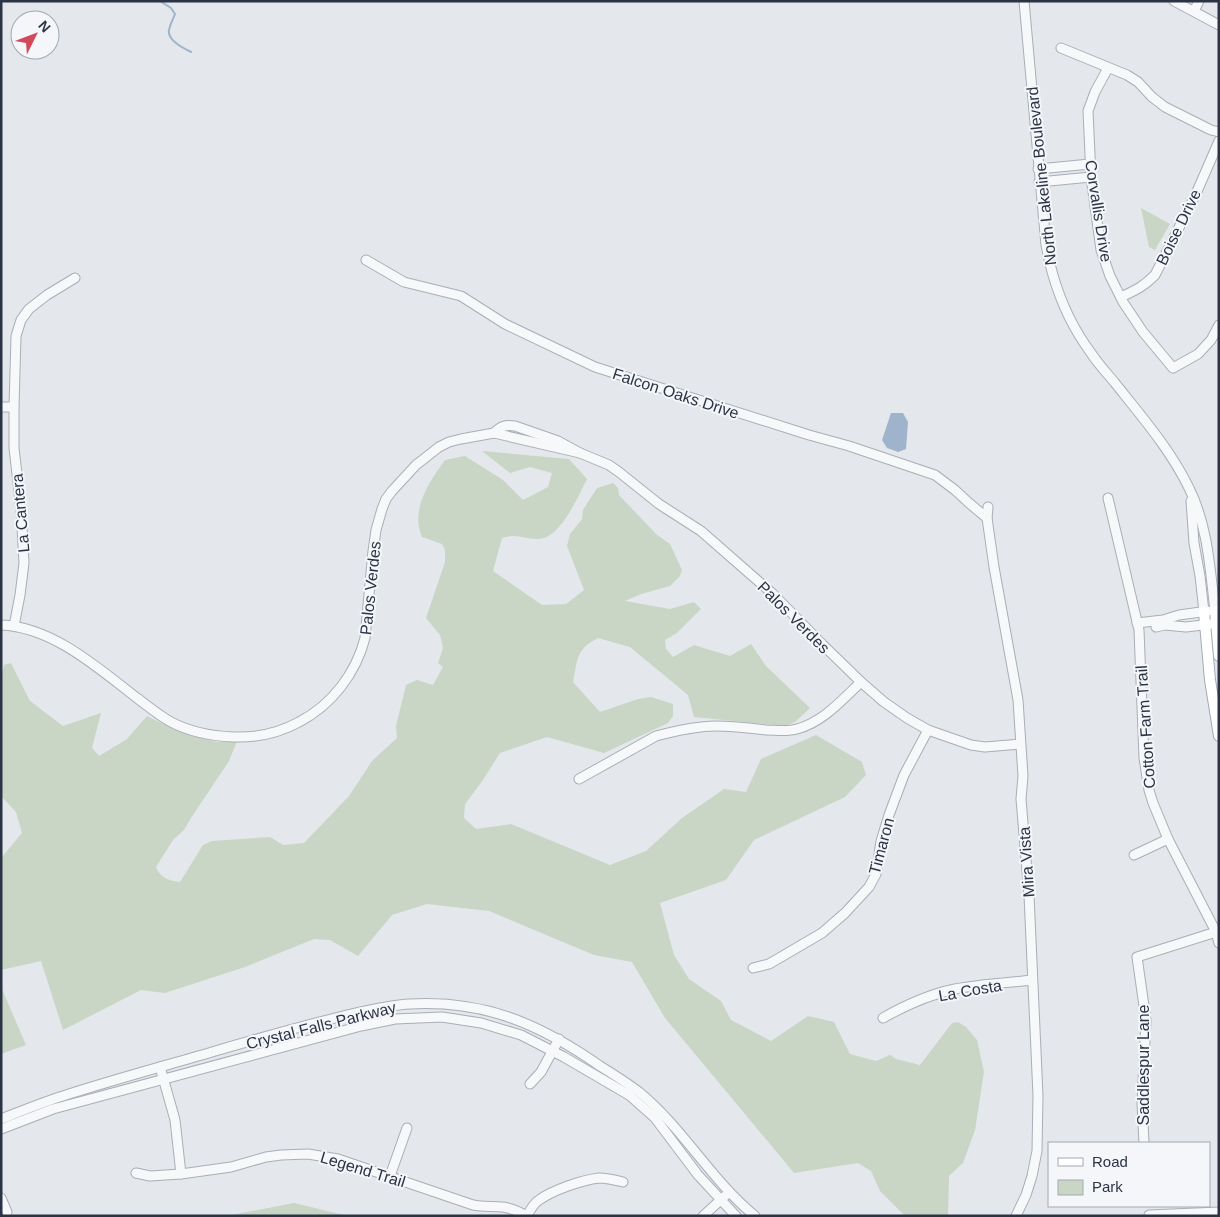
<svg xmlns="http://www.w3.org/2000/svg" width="1220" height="1217" viewBox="0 0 1220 1217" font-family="Helvetica,sans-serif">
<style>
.green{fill:#c9d6c5}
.water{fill:#9fb4cc}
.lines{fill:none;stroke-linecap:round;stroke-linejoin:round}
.stream{stroke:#9fb4cc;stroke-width:2}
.minor-casing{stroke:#a9aeb7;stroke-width:11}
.major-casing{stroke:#a3abb8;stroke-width:12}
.minor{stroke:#f7f8fa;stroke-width:9}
.major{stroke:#fff;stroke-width:10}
.labels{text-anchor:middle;stroke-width:4;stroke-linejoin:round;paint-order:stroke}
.street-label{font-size:16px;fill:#2b3445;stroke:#f4f6f9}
</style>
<rect width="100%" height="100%" fill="#e4e7ec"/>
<g class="green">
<path d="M1141 208 1170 224 1155 250 1149 247Z"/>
<path d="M482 451 569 459 587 479C579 495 562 533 544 538 534 541 523 536 513 536 510 536 506 537 502 538L493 571 542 605 566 604 584 590 567 546 570 534 582 519 583 510 597 488 613 483 618 488 619 495 657 535 670 544 682 570 680 576 670 586 641 594 625 601 670 609 694 602 701 609 677 633 665 640 666 649 673 657 694 645 730 656 751 644 766 666 810 708 795 722 785 726 694 717 688 695 630 647 598 638C575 650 578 659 573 682L600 712 638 699 651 697 673 704V716L668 723 604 753 547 737 500 753 483 780 465 804 464 818 476 829 511 824 610 865 646 851 682 818 724 789 746 792 761 759 816 735 862 762 866 775 845 797 754 840 726 880 660 903 674 955 689 979 721 1001 731 1020 771 1041 808 1016 834 1022 850 1054 876 1061 890 1055 896 1059 920 1065 952 1023 958 1022 966 1027 977 1040 984 1072 975 1130 963 1163 949 1176 948 1216H905L880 1191 871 1171 858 1163 794 1173 665 1018 632 962 594 955 489 911 427 904 392 915 358 956 330 940 314 939 245 967 165 993 141 990 63 1030 41 961 1 970V858L22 833 16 812 1 796V680L4 665 11 663 30 701 63 726 101 713 92 748 99 756 127 739 147 716 161 723 216 742 237 741 229 761 191 818 184 830 173 840 156 867C160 878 170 881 180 882L203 845 212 841 270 837 283 845 304 843 349 796 372 761 397 738 396 726 406 685 417 680 433 685 443 667 438 663 443 648 440 635 426 618 445 562V550L442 544 422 537C410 510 429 482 445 460L465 456 503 480 523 500 548 487 552 473 530 467 510 473Z"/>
<path d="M1 987 26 1045 1 1054Z"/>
<path d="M294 1203 348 1216H227Z"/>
</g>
<path class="water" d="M891 413H903L908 422 906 449 898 452 887 448 882 440Z"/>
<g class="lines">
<path class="stream" d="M160 1 171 8 175 14C173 19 170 25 169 30 167 40 183 48 191 52"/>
<defs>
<g id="minor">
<path d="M1024 1 1046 245C1048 255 1050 265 1053 275 1061 303 1074 330 1091 353 1098 364 1107 373 1115 383 1142 417 1170 449 1189 488 1208 526 1210 569 1215 611"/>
<path d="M1174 1 1219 25"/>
<path d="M1194 11 1199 1"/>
<path d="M1061 48 1127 75 1138 82 1152 97 1165 107 1211 130 1219 132"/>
<path d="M1108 68 1095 92 1088 111 1091 177 1101 250 1110 276 1123 302 1143 332 1173 368 1198 354 1211 340 1219 325"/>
<path d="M1038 169 1090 164"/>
<path d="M1039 182 1091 177"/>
<path d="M366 260 404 282 461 296 505 324 595 367 809 435 849 446 935 475 955 490 969 503 987 518"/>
<path d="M1121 297C1136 290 1143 287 1155 275L1195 196 1219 141"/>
<path d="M1 407H14"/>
<path d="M494 433C500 427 505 424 515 426L558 441 580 453 609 465 619 472 659 504 701 531 773 594 823 645 861 682 884 702 907 718 928 730 971 745 985 747 1020 744"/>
<path d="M1108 498 1139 630 1144 758 1149 790 1153 803 1168 839 1216 932 1219 943"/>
<path d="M1191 501 1194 543 1200 576 1204 612"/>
<path d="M988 507 987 518 994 567 1018 700 1023 776 1021 799 1029 895 1038 1096 1037 1151 1032 1176 1026 1195 1016 1216"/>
<path d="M1137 623 1163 620 1179 615 1208 611"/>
<path d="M1 625C53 627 98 668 137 698 148 706 158 715 171 722 190 732 212 736 233 737 257 738 277 734 299 722 332 705 356 673 365 638L373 551 376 530 382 509 386 499 392 491 416 465 439 447 449 442 461 439 494 433 580 453"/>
<path d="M14 626 20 595 24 563 21 509 14 448V407L16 336 21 320 29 309 47 295 75 278"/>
<path d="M1156 627 1165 625 1186 627 1219 623"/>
<path d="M579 779 656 736C675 731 696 726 716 726 733 726 750 728 766 730 776 730 787 732 797 729 823 722 842 700 861 682"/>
<path d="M1134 855 1168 839"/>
<path d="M753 968 769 964 822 933 845 913 869 887 876 874 881 841 889 815 904 775 928 730"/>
<path d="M883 1018C904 1006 931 994 955 989 980 984 1007 983 1032 980"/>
<path d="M160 1067 175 1120 181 1174"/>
<path d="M530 1084 541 1072 559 1039"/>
<path d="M1 1119C24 1110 46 1101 69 1094 116 1079 164 1066 212 1052 256 1039 299 1027 343 1016 365 1011 388 1005 410 1004 485 1000 540 1024 600 1066 613 1074 627 1083 639 1092 683 1128 711 1180 755 1216"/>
<path d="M1 1129 53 1109 361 1026 395 1019 442 1017 481 1023 521 1035 564 1057 629 1095 655 1118 698 1175 736 1216"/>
<path d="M1144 1143 1142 1103 1146 1020 1137 957 1219 931"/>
<path d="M136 1173 150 1176 181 1174 231 1167 266 1157 281 1155 308 1154 338 1159 473 1205C483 1207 493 1206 503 1207 512 1208 519 1212 527 1216"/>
<path d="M390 1176 407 1128"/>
<path d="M1 1198 7 1212"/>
<path d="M1149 1215 1219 1212"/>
<path d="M527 1216C530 1210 533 1204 539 1200 553 1190 582 1180 599 1178 607 1178 615 1180 623 1182"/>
<path d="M703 1216 725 1196"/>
</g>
<g id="major">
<path d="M1215 611 1219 656"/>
<path d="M1204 612 1210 680 1219 736"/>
</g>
</defs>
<use href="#minor" class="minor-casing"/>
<use href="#major" class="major-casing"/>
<use href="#minor" class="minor"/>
<use href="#major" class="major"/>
</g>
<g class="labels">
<g class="street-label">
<text transform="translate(1041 176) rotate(-96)" y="6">North Lakeline Boulevard</text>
<text transform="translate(1099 211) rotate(81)" y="6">Corvallis Drive</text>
<text transform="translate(1178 227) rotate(-64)" y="6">Boise Drive</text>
<text transform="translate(676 393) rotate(18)" y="6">Falcon Oaks Drive</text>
<text transform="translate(20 513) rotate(-95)" y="6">La Cantera</text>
<text transform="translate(370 588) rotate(-84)" y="6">Palos Verdes</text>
<text transform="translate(794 617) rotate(45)" y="6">Palos Verdes</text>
<text transform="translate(1145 727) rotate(-94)" y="6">Cotton Farm Trail</text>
<text transform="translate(881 846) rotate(-75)" y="6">Timaron</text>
<text transform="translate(1026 862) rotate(-94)" y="6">Mira Vista</text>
<text transform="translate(970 990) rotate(-10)" y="6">La Costa</text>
<text transform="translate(321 1025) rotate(-14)" y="6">Crystal Falls Parkway</text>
<text transform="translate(1143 1065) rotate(-90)" y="6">Saddlespur Lane</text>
<text transform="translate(363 1169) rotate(17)" y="6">Legend Trail</text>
</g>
</g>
<rect width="1220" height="1217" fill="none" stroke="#2b3445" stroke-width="5"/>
<rect x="1048" y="1142" width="162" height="65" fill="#f4f6f9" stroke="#a4a8b1"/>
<rect x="1058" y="1158" width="25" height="8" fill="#ffffff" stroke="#a4a8b1"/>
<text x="1092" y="1167" font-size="15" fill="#2b3445">Road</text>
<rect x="1058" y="1180" width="25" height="15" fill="#c9d6c5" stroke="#a4a8b1"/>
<text x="1092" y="1192" font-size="15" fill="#2b3445">Park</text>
<g transform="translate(35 35) rotate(48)"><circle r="24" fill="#f4f6f9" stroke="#a4a8b1"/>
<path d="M0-4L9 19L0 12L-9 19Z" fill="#d1495b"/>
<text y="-8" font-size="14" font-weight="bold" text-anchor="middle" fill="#2b3445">N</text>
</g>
</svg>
